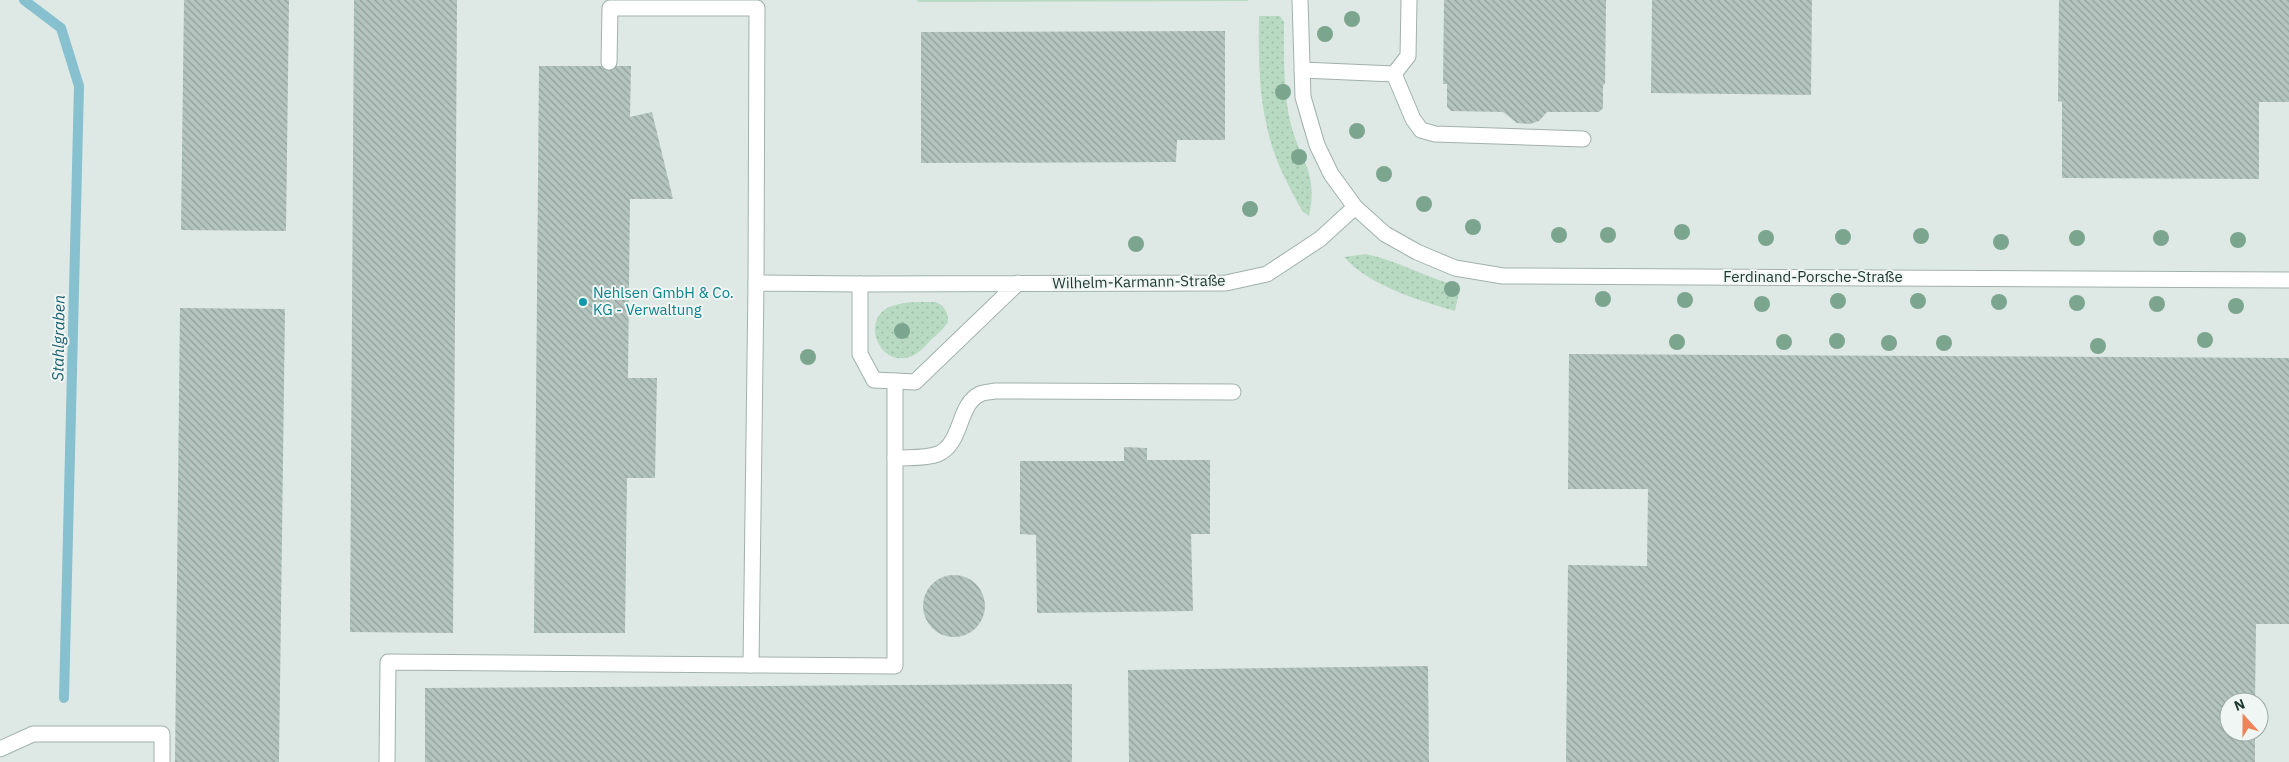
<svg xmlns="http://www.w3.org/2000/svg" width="2289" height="762" viewBox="0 0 2289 762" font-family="'IBM Plex Sans',sans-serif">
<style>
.grass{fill:url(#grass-dots)}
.forest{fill:url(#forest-crowns)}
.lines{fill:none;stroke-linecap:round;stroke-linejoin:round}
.stream{stroke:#87c0ce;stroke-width:10}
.building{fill:url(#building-back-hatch)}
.minor-casing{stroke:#a1b1ac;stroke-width:17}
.minor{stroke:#fff;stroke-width:15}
.tree{fill:#7ca58f}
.culture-dot{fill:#0f9aa8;stroke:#eff6f3;stroke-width:2}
.labels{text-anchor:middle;stroke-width:4;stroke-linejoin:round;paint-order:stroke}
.street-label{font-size:15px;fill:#203933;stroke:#eff6f3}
.culture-label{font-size:15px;fill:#0d838f;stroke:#eff6f3;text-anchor:start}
.water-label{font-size:16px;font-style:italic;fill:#1d6072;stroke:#eff6f3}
</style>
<defs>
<pattern id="grass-dots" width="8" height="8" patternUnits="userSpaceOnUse" patternTransform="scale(1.25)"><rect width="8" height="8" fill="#b8dac2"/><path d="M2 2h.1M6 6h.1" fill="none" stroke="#9ebca7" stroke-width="1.8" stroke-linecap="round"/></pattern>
<pattern id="forest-crowns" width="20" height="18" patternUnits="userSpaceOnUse" patternTransform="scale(1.25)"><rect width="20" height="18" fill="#b8dac2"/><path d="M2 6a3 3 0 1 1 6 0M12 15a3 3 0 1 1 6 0" fill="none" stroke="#9ebca7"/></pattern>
<pattern id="building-back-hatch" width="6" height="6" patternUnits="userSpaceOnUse" patternTransform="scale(1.25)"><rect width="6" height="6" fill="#b4c4be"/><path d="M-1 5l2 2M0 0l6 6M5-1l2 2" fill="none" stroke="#92a09b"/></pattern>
</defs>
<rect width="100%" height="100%" fill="#dee9e5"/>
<g class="grass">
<path d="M1259 16H1280L1284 22C1284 55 1283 88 1290 121 1299 159 1319 172 1309 216L1302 211C1294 195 1285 180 1278 163 1259 116 1258 65 1259 16Z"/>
<path d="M1366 254C1398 261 1428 278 1460 287L1455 311C1420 301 1368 285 1344 257Z"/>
<path d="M935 302C944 305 948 311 948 322 944 329 936 335 930 341 924 347 919 353 912 356 879 370 859 317 892 306 905 301 921 302 935 302Z"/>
</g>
<path class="forest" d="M917 0H1248V1L918 2Z"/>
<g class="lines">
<path class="stream" d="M24 0 61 28 79 86 64 698"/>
</g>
<g class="building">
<path d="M184 0H289L286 231 181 230Z"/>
<path d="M354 0H457L453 633 350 632Z"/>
<path d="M1444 0H1606L1605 84 1603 85V108L1599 112H1547L1539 121 1530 124 1517 123 1503 112 1451 111 1447 107V84H1443Z"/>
<path d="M1652 0H1812L1811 95 1651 93Z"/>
<path d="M2059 0H2289V102H2259V179L2062 178V102L2058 101Z"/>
<path d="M1225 31V140H1177L1176 162 921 163V32Z"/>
<path d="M539 66H631L630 117 652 112 673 199H630L628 378H657L655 478H627L625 633H534Z"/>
<path d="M180 308 285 309 279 762H175Z"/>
<path d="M1569 354 2289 358V624H2256L2255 702H2229V732H2255V762H1566L1568 565 1647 566 1648 489H1568Z"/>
<path d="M1124 447 1147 448V460H1210V534H1191L1193 611 1037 613 1036 535 1020 534V461H1124Z"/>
<circle cx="954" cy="606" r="31"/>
<path d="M1428 666 1429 762H1129L1128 670Z"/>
<path d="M1072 684V762H425V688Z"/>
</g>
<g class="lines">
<defs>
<g id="minor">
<path d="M1300 0 1303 97 1317 145 1331 174 1355 207 1385 234 1417 252 1455 268 1503 276 2289 280"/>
<path d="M609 62 610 8H757L756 283"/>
<path d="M1302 70 1394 74 1408 56 1409 0"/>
<path d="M1394 74 1413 119 1421 130 1435 134 1583 139"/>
<path d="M1018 283 915 382 874 380 860 354V284L1226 283 1267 274 1320 239 1355 207"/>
<path d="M895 458C909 457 925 459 938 454 963 443 957 405 980 394 984 392 991 392 995 391L1233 392"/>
<path d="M751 665 895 666V381"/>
<path d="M0 749 33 734H162V762"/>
<path d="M387 762 388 662 751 665 756 283 860 284"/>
</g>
</defs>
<use href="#minor" class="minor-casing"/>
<use href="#minor" class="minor"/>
</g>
<g class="tree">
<circle cx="1352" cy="19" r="8"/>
<circle cx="1325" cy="34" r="8"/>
<circle cx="1283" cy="92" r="8"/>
<circle cx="1357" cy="131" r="8"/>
<circle cx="1299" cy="157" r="8"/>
<circle cx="1384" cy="174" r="8"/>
<circle cx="1424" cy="204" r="8"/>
<circle cx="1250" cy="209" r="8"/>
<circle cx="1473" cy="227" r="8"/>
<circle cx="1682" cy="232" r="8"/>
<circle cx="1559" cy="235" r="8"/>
<circle cx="1608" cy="235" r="8"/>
<circle cx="1921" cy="236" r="8"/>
<circle cx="1843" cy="237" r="8"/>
<circle cx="1766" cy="238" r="8"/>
<circle cx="2077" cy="238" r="8"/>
<circle cx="2161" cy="238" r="8"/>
<circle cx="2238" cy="240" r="8"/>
<circle cx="2001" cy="242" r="8"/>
<circle cx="1136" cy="244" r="8"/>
<circle cx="1452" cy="289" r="8"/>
<circle cx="1603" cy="299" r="8"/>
<circle cx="1685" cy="300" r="8"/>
<circle cx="1838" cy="301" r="8"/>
<circle cx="1918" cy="301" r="8"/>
<circle cx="1999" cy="302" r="8"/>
<circle cx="2077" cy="303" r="8"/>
<circle cx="1762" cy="304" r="8"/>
<circle cx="2157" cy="304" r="8"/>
<circle cx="2236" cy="306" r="8"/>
<circle cx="902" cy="331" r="8"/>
<circle cx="2205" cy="340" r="8"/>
<circle cx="1837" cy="341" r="8"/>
<circle cx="1677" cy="342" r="8"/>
<circle cx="1784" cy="342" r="8"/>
<circle cx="1889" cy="343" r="8"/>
<circle cx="1944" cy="343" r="8"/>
<circle cx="2098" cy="346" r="8"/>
<circle cx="808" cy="357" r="8"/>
</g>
<circle class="culture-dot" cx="583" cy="302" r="5"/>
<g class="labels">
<g class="street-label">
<text x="1813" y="282">Ferdinand-Porsche-Straße</text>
<text transform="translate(1139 282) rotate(-1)" y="5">Wilhelm-Karmann-Straße</text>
</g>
<g class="culture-label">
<text x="593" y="298">Nehlsen GmbH &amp; Co.<tspan x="593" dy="17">KG - Verwaltung</tspan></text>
</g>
<g class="water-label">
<text transform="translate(58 338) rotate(-89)" y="6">Stahlgraben</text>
</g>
</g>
<g transform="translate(2244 717) rotate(339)"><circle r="24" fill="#eff6f3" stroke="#9caaa6"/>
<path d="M0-4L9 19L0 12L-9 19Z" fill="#ed8359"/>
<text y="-8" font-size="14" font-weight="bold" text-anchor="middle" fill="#203933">N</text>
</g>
</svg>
